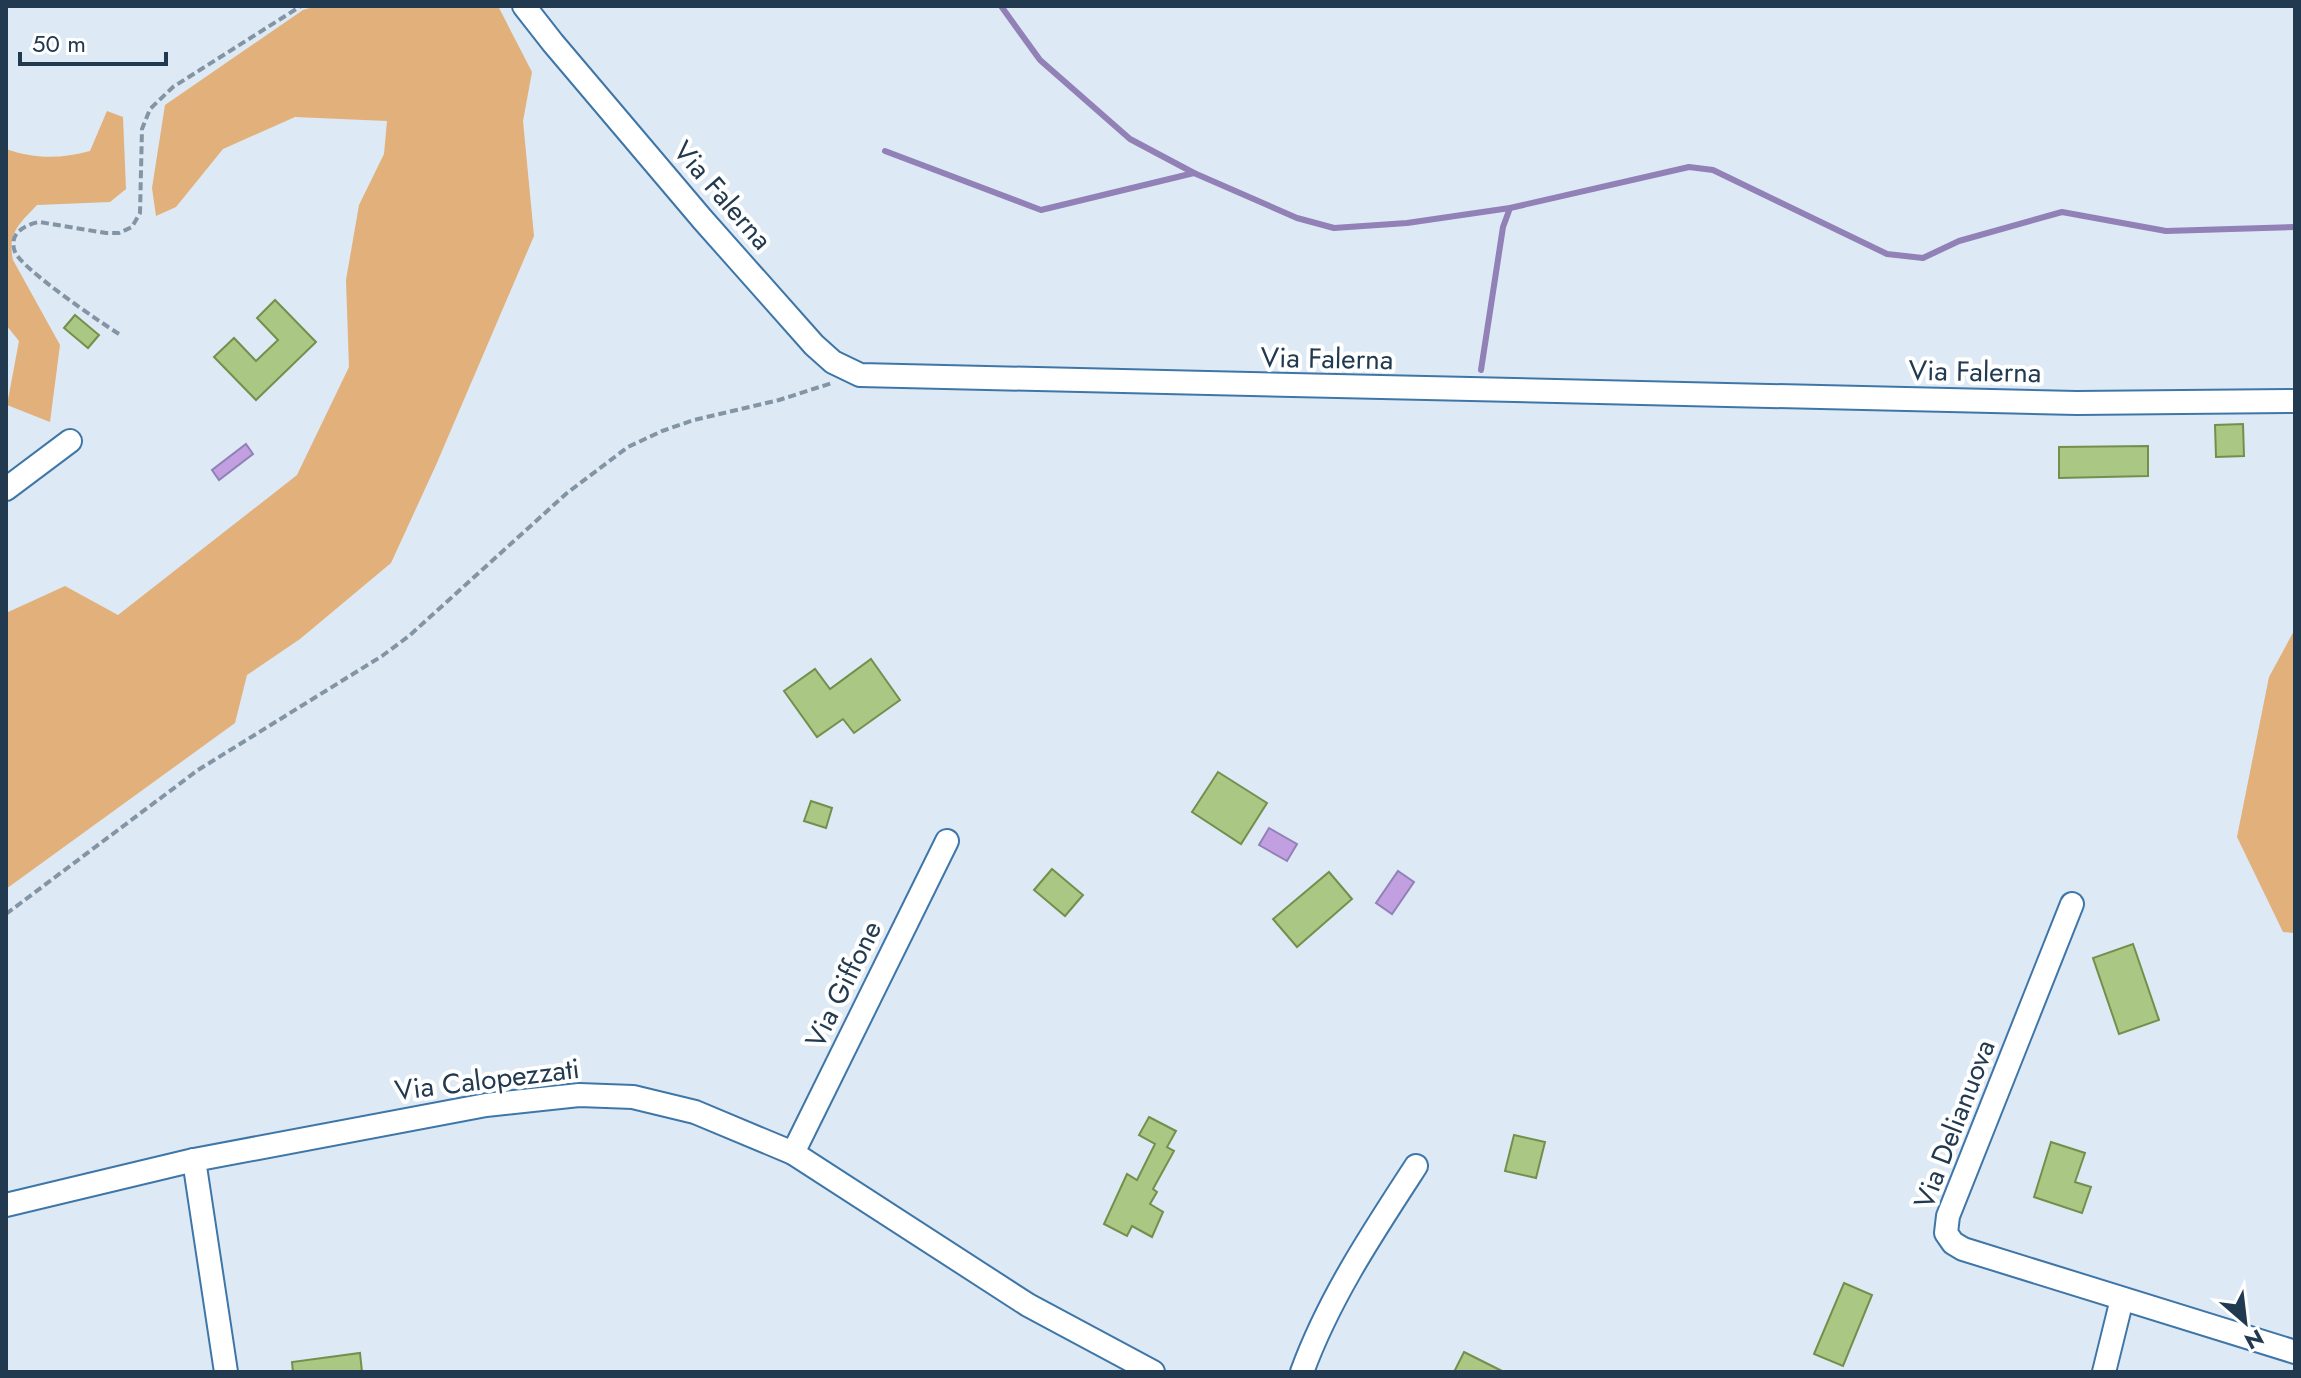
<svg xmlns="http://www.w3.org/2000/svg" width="2301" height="1378" viewBox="0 0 2301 1378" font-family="Jost,sans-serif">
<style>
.green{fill:#e1b07b}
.water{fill:#c19fe1;stroke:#9181b6;stroke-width:2}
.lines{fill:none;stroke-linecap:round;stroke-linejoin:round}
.stream{stroke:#9181b6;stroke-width:6}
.building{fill:#aac883;stroke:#738f4c;stroke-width:2}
.minor-casing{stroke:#3e76a8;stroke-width:26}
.path{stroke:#8395a5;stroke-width:4;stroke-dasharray:8 4;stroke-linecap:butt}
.minor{stroke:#fff;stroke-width:22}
.labels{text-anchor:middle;stroke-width:8;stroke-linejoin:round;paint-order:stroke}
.street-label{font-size:28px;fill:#223a50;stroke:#fff}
</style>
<rect width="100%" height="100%" fill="#dde9f4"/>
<g class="green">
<path d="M317 6H498L532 72 523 121 534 236 436 465 391 563 300 639 247 675 235 723 6 889V613L65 586 118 615 297 475 349 367 346 280 359 205 384 154 387 121 295 117 223 149 176 207 156 216 152 188 165 105 303 10Z"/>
<path d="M107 111 123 117 126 189 110 202 37 205C20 223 7 233 13 260L60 345 50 422 7 405 19 341 6 325V149C34 159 61 159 90 151Z"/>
<path d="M2295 629V933L2283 932 2237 837 2269 677Z"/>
</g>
<g class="water">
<path d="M246 444 253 454 219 480 212 470Z"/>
<path d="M1269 828 1297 844 1287 861 1259 845Z"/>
<path d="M1398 871 1414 882 1392 914 1376 903Z"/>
</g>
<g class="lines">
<g class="stream">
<path d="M1001 6 1040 60 1130 139 1194 173 1297 218 1334 228 1407 223 1510 208 1689 167 1713 170 1887 254 1923 258 1959 241 2062 212 2166 231 2295 227"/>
<path d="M885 151 1041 210 1194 173"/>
<path d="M1481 370 1503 227 1510 208"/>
</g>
</g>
<g class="building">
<path d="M275 300 316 342 256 400 214 357 234 338 256 361 278 340 257 318Z"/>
<path d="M75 315 99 335 88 348 64 328Z"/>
<path d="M2243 424 2244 456 2216 457 2215 425Z"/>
<path d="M2148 446V476L2059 478V447Z"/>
<path d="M871 659 900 700 854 733 843 719 817 737 784 691 815 669 830 689Z"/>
<path d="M1218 772 1267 803 1241 844 1192 812Z"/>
<path d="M811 801 832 808 826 828 804 821Z"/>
<path d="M1052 869 1083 895 1065 916 1034 890Z"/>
<path d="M1329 872 1352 899 1297 947 1273 919Z"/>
<path d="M2133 944 2159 1020 2119 1034 2093 958Z"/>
<path d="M1149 1117 1176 1131 1167 1147 1174 1151 1153 1189 1157 1192 1150 1204 1163 1212 1152 1237 1132 1226 1127 1236 1104 1224 1127 1174 1137 1180 1155 1144 1139 1135Z"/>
<path d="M1514 1135 1545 1142 1536 1178 1505 1171Z"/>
<path d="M2051 1142 2085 1153 2075 1182 2091 1187 2082 1213 2034 1197Z"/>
<path d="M1844 1283 1872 1295 1843 1366 1814 1354Z"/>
<path d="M1464 1352 1504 1372H1454Z"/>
<path d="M360 1353 362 1372H293L292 1362Z"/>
</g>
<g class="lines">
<defs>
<g id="minor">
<path d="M524 6 553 43 703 220 814 345 833 362 860 375 2077 403 2295 401"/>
<path d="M6 489 70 441"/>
<path d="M2072 904 1948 1216 1946 1233 1953 1243 1963 1249 2295 1352"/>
<path d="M793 1153 947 841"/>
<path d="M194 1160 226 1372"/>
<path d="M6 1205 194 1160 486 1105 579 1095 633 1097 695 1112 793 1153 1028 1305 1153 1372"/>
<path d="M1302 1372C1329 1298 1373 1232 1416 1166"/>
<path d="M2104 1372 2122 1299"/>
</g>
</defs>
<use href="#minor" class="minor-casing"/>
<g class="path">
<path d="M119 334C100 322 22 269 15 252 8 234 24 225 39 222L106 233H119L132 227 140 213 142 129 150 109 173 87 301 6"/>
<path d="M6 914 198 770 382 656 409 636 567 493 628 447 662 431 694 420 779 400 832 383"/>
</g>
<use href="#minor" class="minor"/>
</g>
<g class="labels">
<g class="street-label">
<text transform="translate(723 195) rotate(49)" y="10">Via Falerna</text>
<text transform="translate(1327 358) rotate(1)" y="10">Via Falerna</text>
<text transform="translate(1975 371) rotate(1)" y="10">Via Falerna</text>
<text transform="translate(843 984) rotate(-64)" y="10">Via Giffone</text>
<text transform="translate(487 1079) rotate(-7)" y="10">Via Calopezzati</text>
<text transform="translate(1954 1124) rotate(-69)" y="10">Via Delianuova</text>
</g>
</g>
<rect width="2301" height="1378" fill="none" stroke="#223a50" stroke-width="16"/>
<g transform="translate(2245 1322) rotate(152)" stroke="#ffffff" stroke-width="6" paint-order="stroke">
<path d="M0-6L14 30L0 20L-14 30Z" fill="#223a50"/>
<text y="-12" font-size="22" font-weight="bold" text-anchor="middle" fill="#223a50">N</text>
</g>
<path d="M20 52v12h146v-12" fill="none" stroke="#223a50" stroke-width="4"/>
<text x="32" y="52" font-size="24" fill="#223a50" stroke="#ffffff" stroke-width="6" paint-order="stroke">50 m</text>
</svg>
